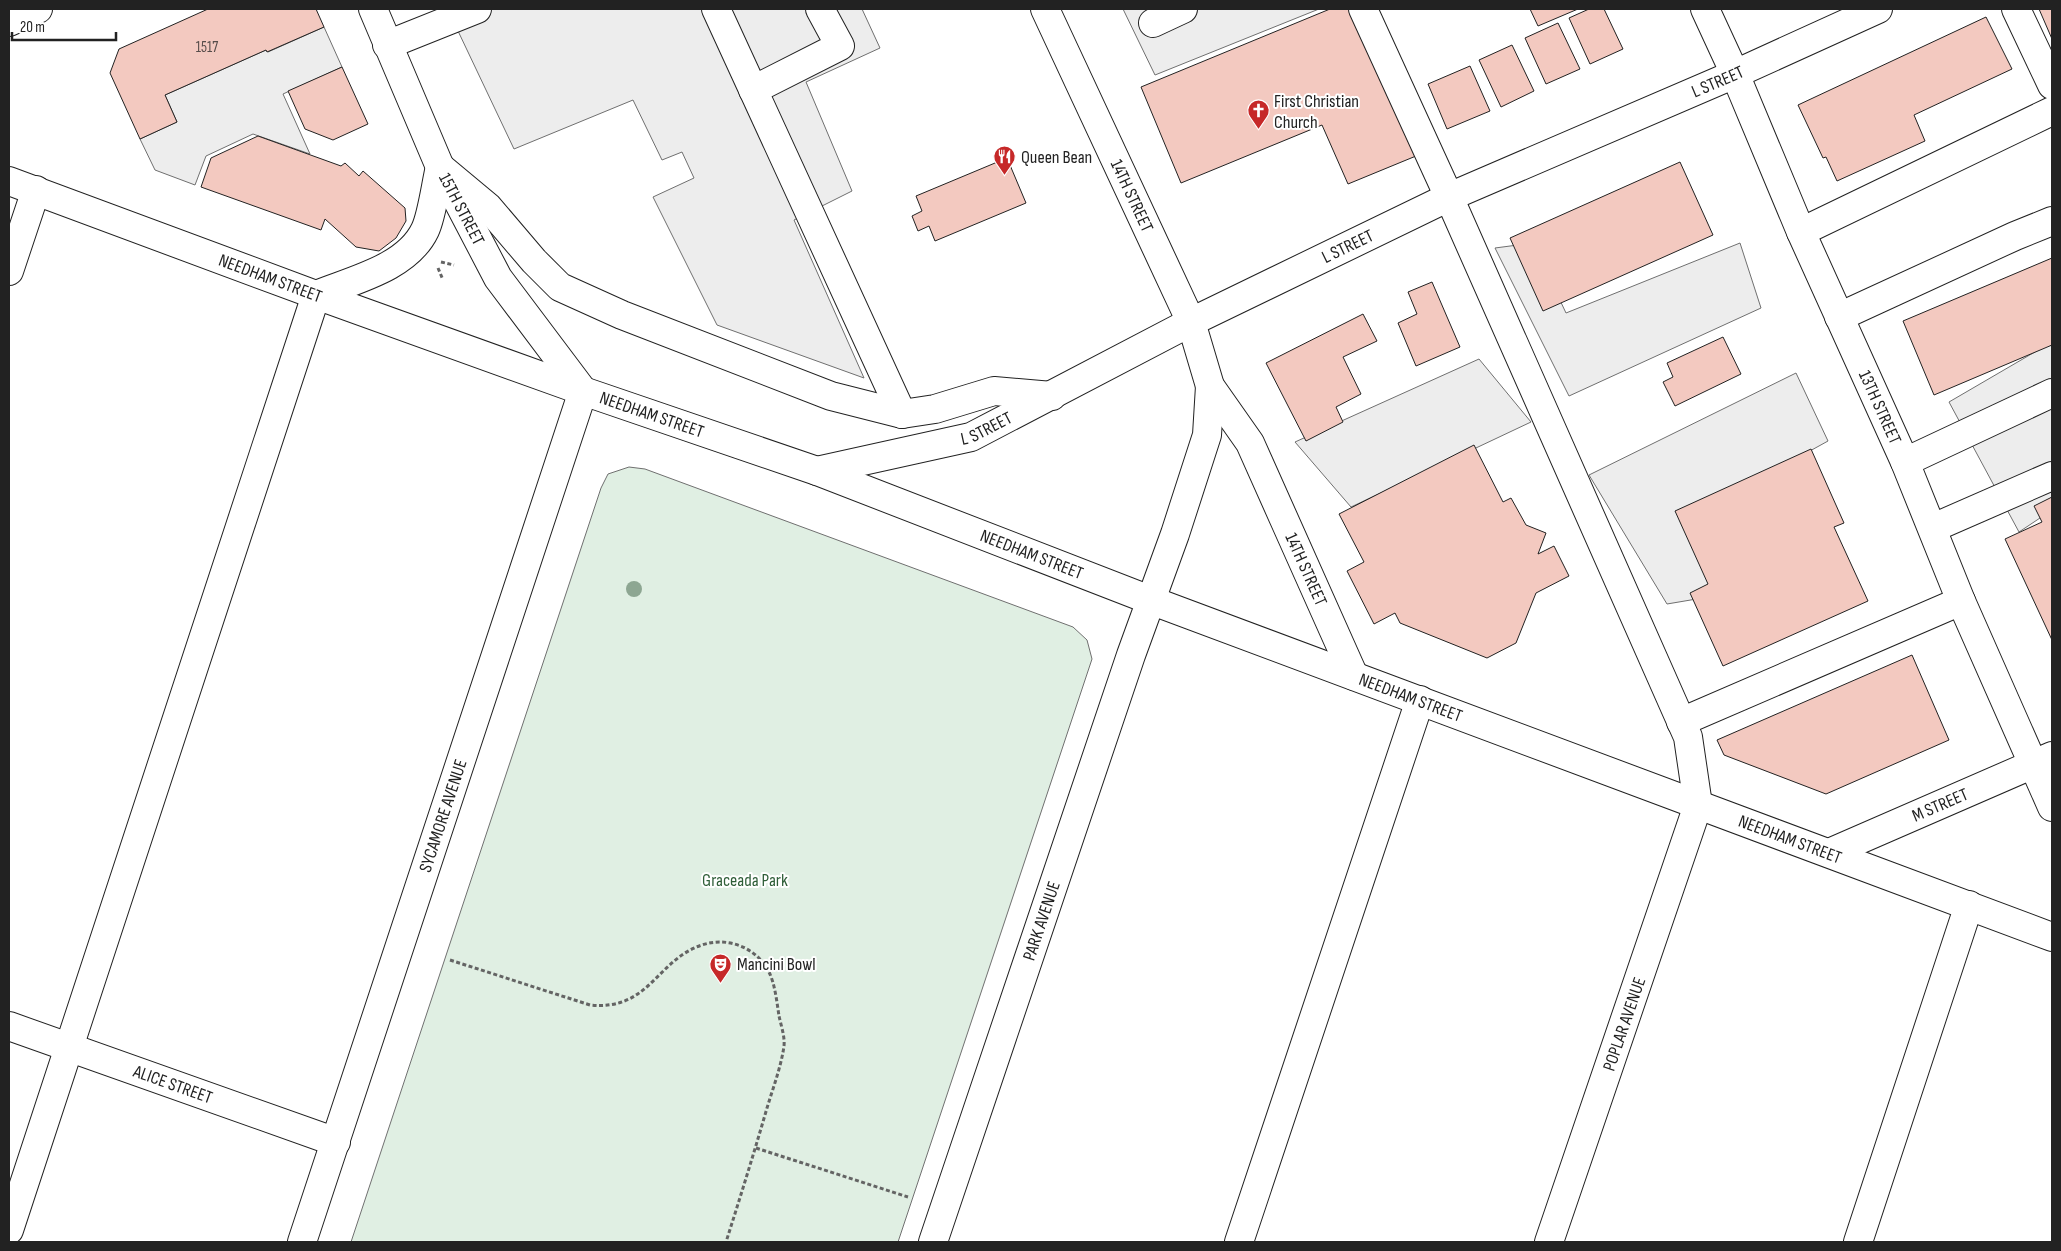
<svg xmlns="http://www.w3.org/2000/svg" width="2061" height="1251" viewBox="0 0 2061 1251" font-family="'Sofia Sans Condensed',sans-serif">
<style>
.green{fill:#e0efe3;stroke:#6f6f6f}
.parking{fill:#ededed;stroke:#6f6f6f}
.building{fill:#f3c9c0;stroke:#222}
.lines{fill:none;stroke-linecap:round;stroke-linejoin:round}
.minor-casing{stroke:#222;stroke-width:30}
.major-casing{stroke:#222;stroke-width:30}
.path{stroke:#646464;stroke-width:3;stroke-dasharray:4 2.5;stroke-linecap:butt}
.minor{stroke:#fff;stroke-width:28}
.major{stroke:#fff;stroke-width:28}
.tree{fill:#8da692}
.labels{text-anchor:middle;stroke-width:4;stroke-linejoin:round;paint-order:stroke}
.number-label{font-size:15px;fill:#564c4a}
.street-label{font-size:18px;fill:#222;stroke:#fff}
.poi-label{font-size:18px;fill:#222;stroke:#fff;text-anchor:start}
.park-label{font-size:18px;fill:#2f5e38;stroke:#fff}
</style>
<rect width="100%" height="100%" fill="#fff"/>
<path class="green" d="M629 467 645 469 1073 627 1087 640 1092 659 898 1242H351L601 488 608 474Z"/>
<g class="parking">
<path d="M456 9H862L880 48 806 82 852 191 794 220 864 378 717 325 653 197 694 178 682 152 662 160 633 100 514 149 449 12Z"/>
<path d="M1123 9H1319L1155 75Z"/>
<path d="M324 27 342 67 283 94 310 154 253 134 206 156 195 185 155 170 140 139 177 122 165 95 266 50 268 52Z"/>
<path d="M1533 243 1566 313 1740 243 1761 308 1569 396 1495 248Z"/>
<path d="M2052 342V510L2019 532 1949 402Z"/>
<path d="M1479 359 1531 422 1351 507 1295 442Z"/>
<path d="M1796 373 1828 441 1694 515 1732 593 1667 604 1589 475Z"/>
</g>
<g class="building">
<path d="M208 9H316L324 27 267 52 266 50 165 95 177 122 140 139 110 73 119 49Z"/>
<path d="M1330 9H1354L1416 156 1348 184 1322 125 1181 183 1141 87Z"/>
<path d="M1530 9H1578L1538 26Z"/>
<path d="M1589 9H1604L1623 49 1590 64 1569 18Z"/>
<path d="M2039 9H2052V39Z"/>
<path d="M1986 17 2012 69 1914 115 1925 141 1837 181 1826 157 1823 158 1798 105Z"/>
<path d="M1558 23 1580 69 1546 84 1525 38Z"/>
<path d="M1512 45 1534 91 1501 107 1479 60Z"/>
<path d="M1470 66 1490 111 1447 129 1428 84Z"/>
<path d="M342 67 368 124 333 140 305 129 288 91Z"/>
<path d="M258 136 341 166 345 163 359 176 363 171 405 208 406 221 396 238 379 251 356 247 325 219 321 230 201 187 211 158Z"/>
<path d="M1007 158 1026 203 935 241 929 226 918 231 912 216 922 211 916 196Z"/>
<path d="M1680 162 1713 235 1543 311 1510 238Z"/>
<path d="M2052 258V345L1934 395 1903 321Z"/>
<path d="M1432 282 1460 347 1416 366 1398 323 1417 314 1408 292Z"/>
<path d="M1363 314 1377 341 1343 357 1361 394 1336 407 1343 422 1306 441 1266 363Z"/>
<path d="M1723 337 1741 374 1675 406 1663 382 1673 377 1667 363Z"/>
<path d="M1474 445 1503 502 1511 498 1526 525 1546 533 1538 554 1554 546 1569 576 1536 593 1516 643 1487 658 1400 623 1395 613 1374 624 1347 571 1364 562 1339 514Z"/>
<path d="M1811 449 1844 523 1834 527 1868 601 1723 666 1690 593 1708 584 1675 511Z"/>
<path d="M2052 497V640L2005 539 2042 522 2034 506Z"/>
<path d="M1912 655 1949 740 1826 794 1724 755 1717 740Z"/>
</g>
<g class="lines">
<defs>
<g id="minor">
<path d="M716 9 902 414"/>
<path id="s1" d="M1045 9 1191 322 1210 386 1250 443 1354 676"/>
<path d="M1363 9 1449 197 1688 737 1698 805 1549 1242"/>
<path id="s2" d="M1705 9 1735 74 1801 232 1905 462 1961 601 2052 807"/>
<path d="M2016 9 2052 85"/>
<path d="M1153 23 1183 9"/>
<path d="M387 45 477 9"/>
<path d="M753 90 840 46 820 9"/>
<path d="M1801 232 2052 111"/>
<path d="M9 271 36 190"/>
<path d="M1839 317 2015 236 2052 221"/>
<path d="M1905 462 2052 393"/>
<path d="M1933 528 2052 476"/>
<path d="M1681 722 1961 601"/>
<path id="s3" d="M1829 853 2052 756"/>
<path id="s4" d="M9 1026 336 1142"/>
<path d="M9 1230 316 295"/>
<path id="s5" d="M302 1242 583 391"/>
<path id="s6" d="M933 1242 1131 655 1175 534 1207 435 1210 386"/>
<path d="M1239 1242 1420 700"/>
<path d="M1858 1242 1969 905"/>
</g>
<g id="major">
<path id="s7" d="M373 9 440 167 498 278 583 391"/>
<path d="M9 22 38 9"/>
<path id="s8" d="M9 181 316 295 583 391 817 471 1150 600 2052 937"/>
<path d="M316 295C353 280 407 268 425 230 432 216 436 183 440 167L488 207 534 261 560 287 622 315 831 396 902 414 935 409 994 391 1052 396"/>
<path id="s9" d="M817 471 971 437 1191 322 1449 197 1735 74 1878 9"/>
</g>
</defs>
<use href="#minor" class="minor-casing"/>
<use href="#major" class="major-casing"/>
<g class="path">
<path d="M441 262 454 265"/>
<path d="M438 268 443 280"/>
<path d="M450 960 590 1005C650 1011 656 960 702 945 728 936 757 948 769 972 775 984 777 1003 779 1016 781 1025 785 1037 784 1046 781 1067 773 1088 767 1108 754 1153 740 1198 726 1242"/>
<path d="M756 1148 908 1197"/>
</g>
<use href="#minor" class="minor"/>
<use href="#major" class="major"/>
</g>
<circle class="tree" cx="634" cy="589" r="8"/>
<defs>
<symbol id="church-pin" viewBox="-11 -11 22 30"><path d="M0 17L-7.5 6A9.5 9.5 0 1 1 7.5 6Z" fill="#c62828" stroke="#fff"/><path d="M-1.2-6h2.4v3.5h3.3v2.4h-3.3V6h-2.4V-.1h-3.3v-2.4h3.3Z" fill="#fff"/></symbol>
<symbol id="restaurant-pin" viewBox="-11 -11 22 30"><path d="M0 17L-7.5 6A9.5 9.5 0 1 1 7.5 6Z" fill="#c62828" stroke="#fff"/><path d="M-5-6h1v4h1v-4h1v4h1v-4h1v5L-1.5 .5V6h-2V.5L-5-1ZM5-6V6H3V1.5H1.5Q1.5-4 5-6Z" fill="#fff"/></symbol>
<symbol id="theatre-pin" viewBox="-11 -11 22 30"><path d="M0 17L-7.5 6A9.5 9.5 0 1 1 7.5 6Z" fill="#c62828" stroke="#fff"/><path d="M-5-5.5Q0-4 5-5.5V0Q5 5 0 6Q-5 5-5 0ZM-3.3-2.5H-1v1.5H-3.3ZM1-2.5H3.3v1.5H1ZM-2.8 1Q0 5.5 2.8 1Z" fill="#fff"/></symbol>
</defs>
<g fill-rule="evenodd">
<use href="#church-pin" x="1246" y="98" width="25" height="34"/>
<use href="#restaurant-pin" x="992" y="144" width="25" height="34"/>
<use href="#theatre-pin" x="708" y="952" width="25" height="34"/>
</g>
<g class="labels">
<g class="number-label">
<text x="207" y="52">1517</text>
</g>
<g class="street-label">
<text dy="6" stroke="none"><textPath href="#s9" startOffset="985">L STREET</textPath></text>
<text dy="6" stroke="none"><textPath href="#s1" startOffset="206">14TH STREET</textPath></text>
<text dy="6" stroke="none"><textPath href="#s7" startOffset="219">15TH STREET</textPath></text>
<text dy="6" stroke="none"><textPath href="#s9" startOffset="580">L STREET</textPath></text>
<text dy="6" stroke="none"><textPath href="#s8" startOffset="279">NEEDHAM STREET</textPath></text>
<text dy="6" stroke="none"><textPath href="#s2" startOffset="435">13TH STREET</textPath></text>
<text dy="6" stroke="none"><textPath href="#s8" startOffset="684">NEEDHAM STREET</textPath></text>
<text dy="6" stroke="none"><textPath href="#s9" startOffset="175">L STREET</textPath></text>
<text dy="6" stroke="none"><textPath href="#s8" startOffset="1089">NEEDHAM STREET</textPath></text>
<text dy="6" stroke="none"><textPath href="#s1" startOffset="620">14TH STREET</textPath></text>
<text dy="6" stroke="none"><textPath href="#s8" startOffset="1494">NEEDHAM STREET</textPath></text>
<text dy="6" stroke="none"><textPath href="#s3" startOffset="121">M STREET</textPath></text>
<text dy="6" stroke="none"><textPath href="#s5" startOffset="449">SYCAMORE AVENUE</textPath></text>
<text dy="6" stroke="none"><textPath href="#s8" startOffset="1899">NEEDHAM STREET</textPath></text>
<text dy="6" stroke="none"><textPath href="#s6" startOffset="339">PARK AVENUE</textPath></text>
<text transform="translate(1624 1024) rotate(-71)" y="6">POPLAR AVENUE</text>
<text dy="6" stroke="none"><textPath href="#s4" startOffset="174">ALICE STREET</textPath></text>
</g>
<g class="poi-label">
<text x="1274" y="107">First Christian<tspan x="1274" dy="21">Church</tspan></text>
<text x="1021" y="163">Queen Bean</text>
<text x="737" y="970">Mancini Bowl</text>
</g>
<g class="park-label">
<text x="745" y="886">Graceada Park</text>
</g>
</g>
<rect width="2061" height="1251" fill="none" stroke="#222222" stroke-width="20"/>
<path d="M12 32v8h104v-8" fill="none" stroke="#222222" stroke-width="2.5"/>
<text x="20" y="32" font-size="15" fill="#222222" stroke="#ffffff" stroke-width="4" paint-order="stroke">20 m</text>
</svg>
